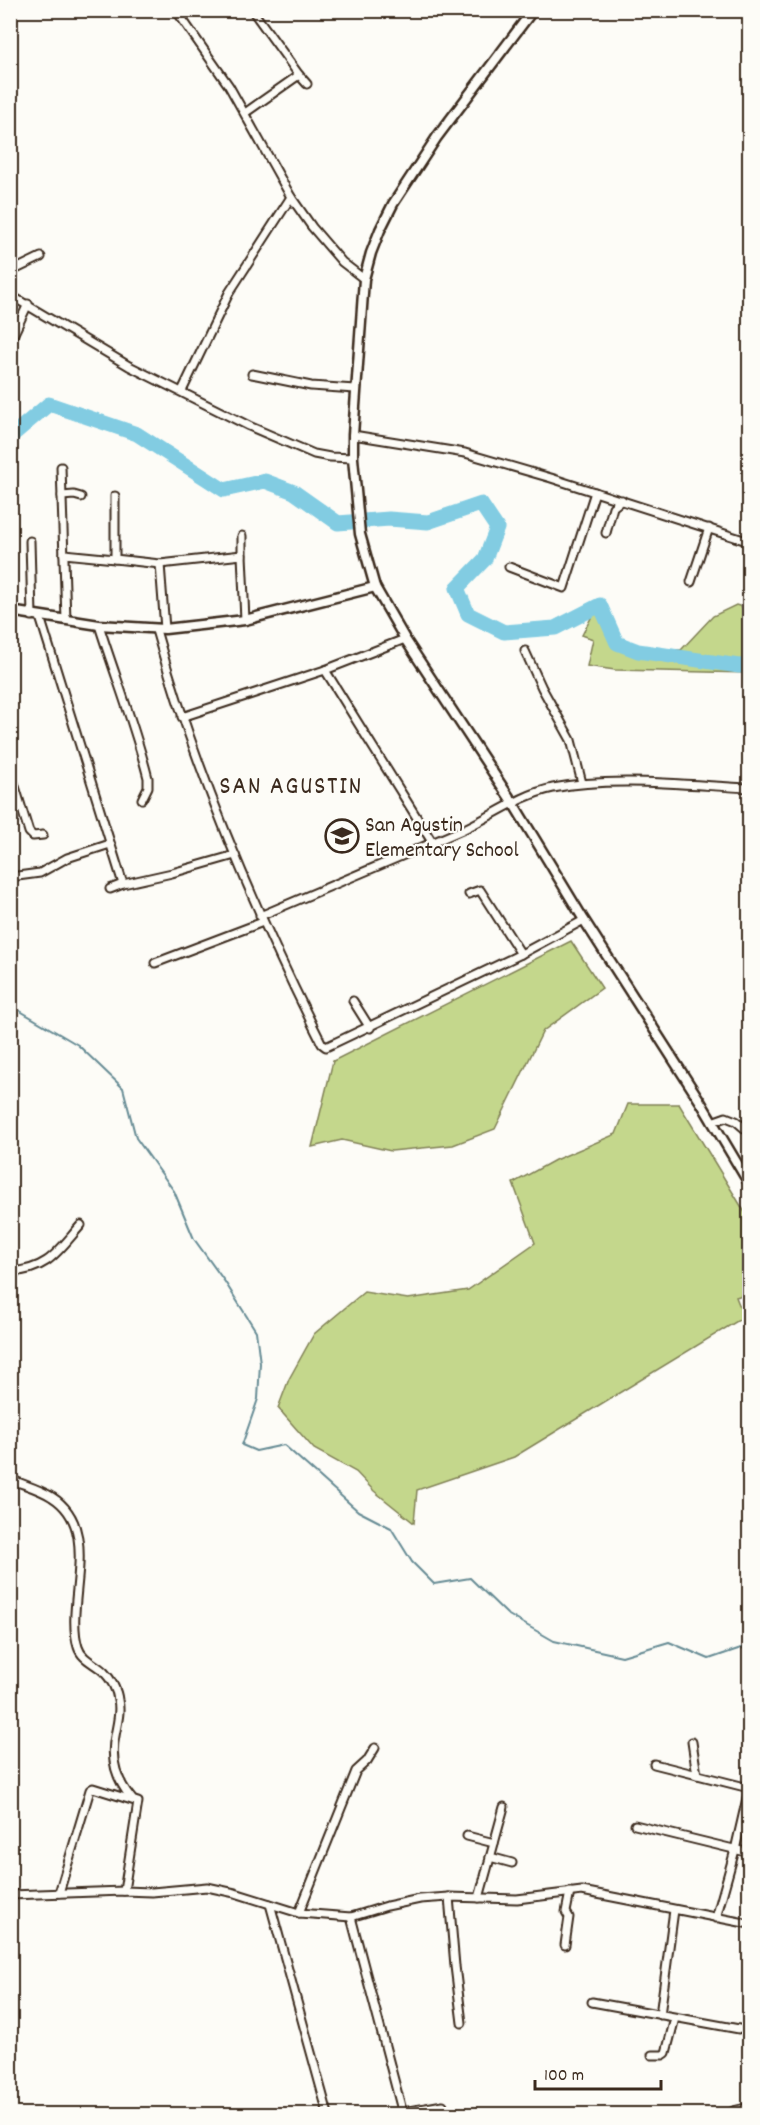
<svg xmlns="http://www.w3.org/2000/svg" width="760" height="2125" viewBox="0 0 760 2125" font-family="Dekko,sans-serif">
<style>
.green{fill:#c4d78c;stroke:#808055;stroke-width:1.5}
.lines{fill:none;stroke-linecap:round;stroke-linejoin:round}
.stream{stroke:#668b94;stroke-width:2}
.river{stroke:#82cce2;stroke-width:15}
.minor-casing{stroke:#3b2a1e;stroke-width:11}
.tertiary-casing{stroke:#3b2a1e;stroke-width:13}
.minor{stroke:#fdfcf7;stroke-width:7}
.tertiary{stroke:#fdfcf7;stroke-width:8}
.labels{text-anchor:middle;stroke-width:4.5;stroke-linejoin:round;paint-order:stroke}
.poi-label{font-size:22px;fill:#3b2a1e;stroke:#fdfcf7;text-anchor:start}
.quarter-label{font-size:26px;letter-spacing:1.5px;fill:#3b2a1e;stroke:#fdfcf7}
</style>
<rect width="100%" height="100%" fill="#fdfcf7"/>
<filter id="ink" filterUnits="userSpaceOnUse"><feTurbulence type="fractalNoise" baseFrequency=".0167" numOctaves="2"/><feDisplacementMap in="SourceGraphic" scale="12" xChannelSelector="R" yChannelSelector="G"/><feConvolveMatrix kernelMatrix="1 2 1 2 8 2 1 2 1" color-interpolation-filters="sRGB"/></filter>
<g filter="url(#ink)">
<g class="green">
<path d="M600 601 619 641 639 649 681 650 713 616 736 605 749 609V673L615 670 587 666 593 639 582 635Z"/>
<path d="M571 941 602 988 543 1031 495 1129 453 1145 391 1151 342 1140 312 1147 333 1061Z"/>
<path d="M628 1104H679L749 1219V1293L736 1297 744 1317 514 1457 417 1490 414 1523 374 1491 356 1472 314 1449 278 1408 289 1379 314 1334 364 1292 408 1299 468 1290 535 1243 513 1183 555 1160 616 1134Z"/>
</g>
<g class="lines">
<path class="stream" d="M10 1005 78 1045 123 1088 136 1138 174 1191 194 1239 225 1282 256 1331 260 1363 258 1399 242 1445 256 1451 284 1445 358 1511 391 1528 412 1562 434 1584 470 1578 507 1614 554 1641 622 1656 669 1642 709 1659 741 1648 750 1650"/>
<path class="river" d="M10 437 49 404 137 434 224 490 265 481 294 492 338 523 389 519 428 522 481 504 497 528 485 559 457 588 468 614 504 632 555 628 600 605 617 643 638 651 739 666 750 665"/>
<defs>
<g id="minor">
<path d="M176 10 229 86 291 197 312 227 342 262 364 279"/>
<path d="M299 75 307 84"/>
<path d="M245 113 299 75 252 10"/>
<path d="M10 272 41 257"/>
<path d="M10 295 129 366 249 426 314 454 330 457 353 458"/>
<path d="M10 342 28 304"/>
<path d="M252 374 311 386 355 389"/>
<path d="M182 391 229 293 291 197"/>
<path d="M353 435 465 453 551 478 750 542"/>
<path d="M61 467 66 620"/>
<path d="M62 496 74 495 81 497"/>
<path d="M115 496V559L160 564 242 555 245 620"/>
<path d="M606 533 613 507 622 500"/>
<path d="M242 536V555"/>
<path d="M30 541 32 616"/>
<path d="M64 554 115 559"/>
<path d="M160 564 165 629"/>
<path d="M509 567 564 588 595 492"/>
<path d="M691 582 709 528"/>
<path d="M40 617 123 884 172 873 235 855"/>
<path d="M99 625C115 676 135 726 148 778V787L142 799"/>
<path d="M156 630C196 773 255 911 322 1044L326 1047 521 954 584 920"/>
<path d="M525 651 542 688 571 740 582 783"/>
<path d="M325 670 432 842"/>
<path d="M182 717 325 670 405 639"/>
<path d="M10 770 29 832 33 836 43 835"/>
<path d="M10 877 40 873 67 858 110 844"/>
<path d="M110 889 123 884"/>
<path d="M469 894 480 890 521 954"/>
<path d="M260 916C328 887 395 859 462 830 493 816 520 795 553 788 613 776 688 785 750 788"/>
<path d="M155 963 263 922"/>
<path d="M353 1001 370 1028"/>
<path d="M712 1122 726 1117 736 1121 750 1133"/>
<path d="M10 1272C48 1270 58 1251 81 1225"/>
<path d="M10 1479C24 1485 40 1489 52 1497 103 1529 64 1602 78 1647 82 1660 95 1663 104 1672 111 1679 117 1690 118 1700 121 1712 117 1724 115 1736 110 1759 117 1781 132 1799"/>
<path d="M692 1742 697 1775"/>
<path d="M654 1764 749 1788"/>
<path d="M635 1825 750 1853"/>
<path d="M467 1836 494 1843"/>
<path d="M490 1857 512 1863"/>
<path d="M59 1893 90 1790 93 1788 138 1802 124 1891"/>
<path d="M10 1895 124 1891 152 1892 207 1887 235 1893 299 1913 351 1917 387 1906 420 1899 449 1897 517 1899 582 1891 750 1924"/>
<path d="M449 1897 455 1966 462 2023"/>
<path d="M479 1898 504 1807"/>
<path d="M270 1904 328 2114"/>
<path d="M299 1913 356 1771 367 1761 375 1748"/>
<path d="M351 1917 403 2114"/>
<path d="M716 1918 735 1850 750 1785"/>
<path d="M565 1945 569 1917 566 1912 570 1892"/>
<path d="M592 2002 750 2031"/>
<path d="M660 2015 674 1910"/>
<path d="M652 2055H663L666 2053 675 2018"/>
<path d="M733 2111 750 2107"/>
<path d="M403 2112 443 2105"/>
</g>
<g id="tertiary">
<path d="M533 10 437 137 393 204 380 230 371 253 364 279 353 435V458L360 534 375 587 405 639 513 803 584 920 700 1101 750 1185"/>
<path d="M10 611 99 625 165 629 245 620 375 587"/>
</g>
</defs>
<use href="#minor" class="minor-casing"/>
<use href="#tertiary" class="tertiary-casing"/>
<use href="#minor" class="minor"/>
<use href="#tertiary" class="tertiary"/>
</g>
</g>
<defs>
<symbol id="school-ring" viewBox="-11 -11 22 22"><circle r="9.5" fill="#fdfcf7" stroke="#3b2a1e" stroke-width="1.5"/><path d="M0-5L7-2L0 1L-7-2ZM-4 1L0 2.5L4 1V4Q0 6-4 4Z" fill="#3b2a1e"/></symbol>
</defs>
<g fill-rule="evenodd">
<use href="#school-ring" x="323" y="817" width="38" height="38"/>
</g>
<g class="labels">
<g class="poi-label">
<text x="365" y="831">San Agustin<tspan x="365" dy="25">Elementary School</tspan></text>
</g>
<g class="quarter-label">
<text x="291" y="793">SAN AGUSTIN</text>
</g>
</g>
<rect width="760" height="2125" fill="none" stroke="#fdfcf7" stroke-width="36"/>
<rect x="18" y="18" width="724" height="2089" fill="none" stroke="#3b2a1e" stroke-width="2" filter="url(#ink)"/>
<path d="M535 2080v9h126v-9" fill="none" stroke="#3b2a1e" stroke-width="3"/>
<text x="544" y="2080" font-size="18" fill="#3b2a1e" stroke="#fdfcf7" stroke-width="4.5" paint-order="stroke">100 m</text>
</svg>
